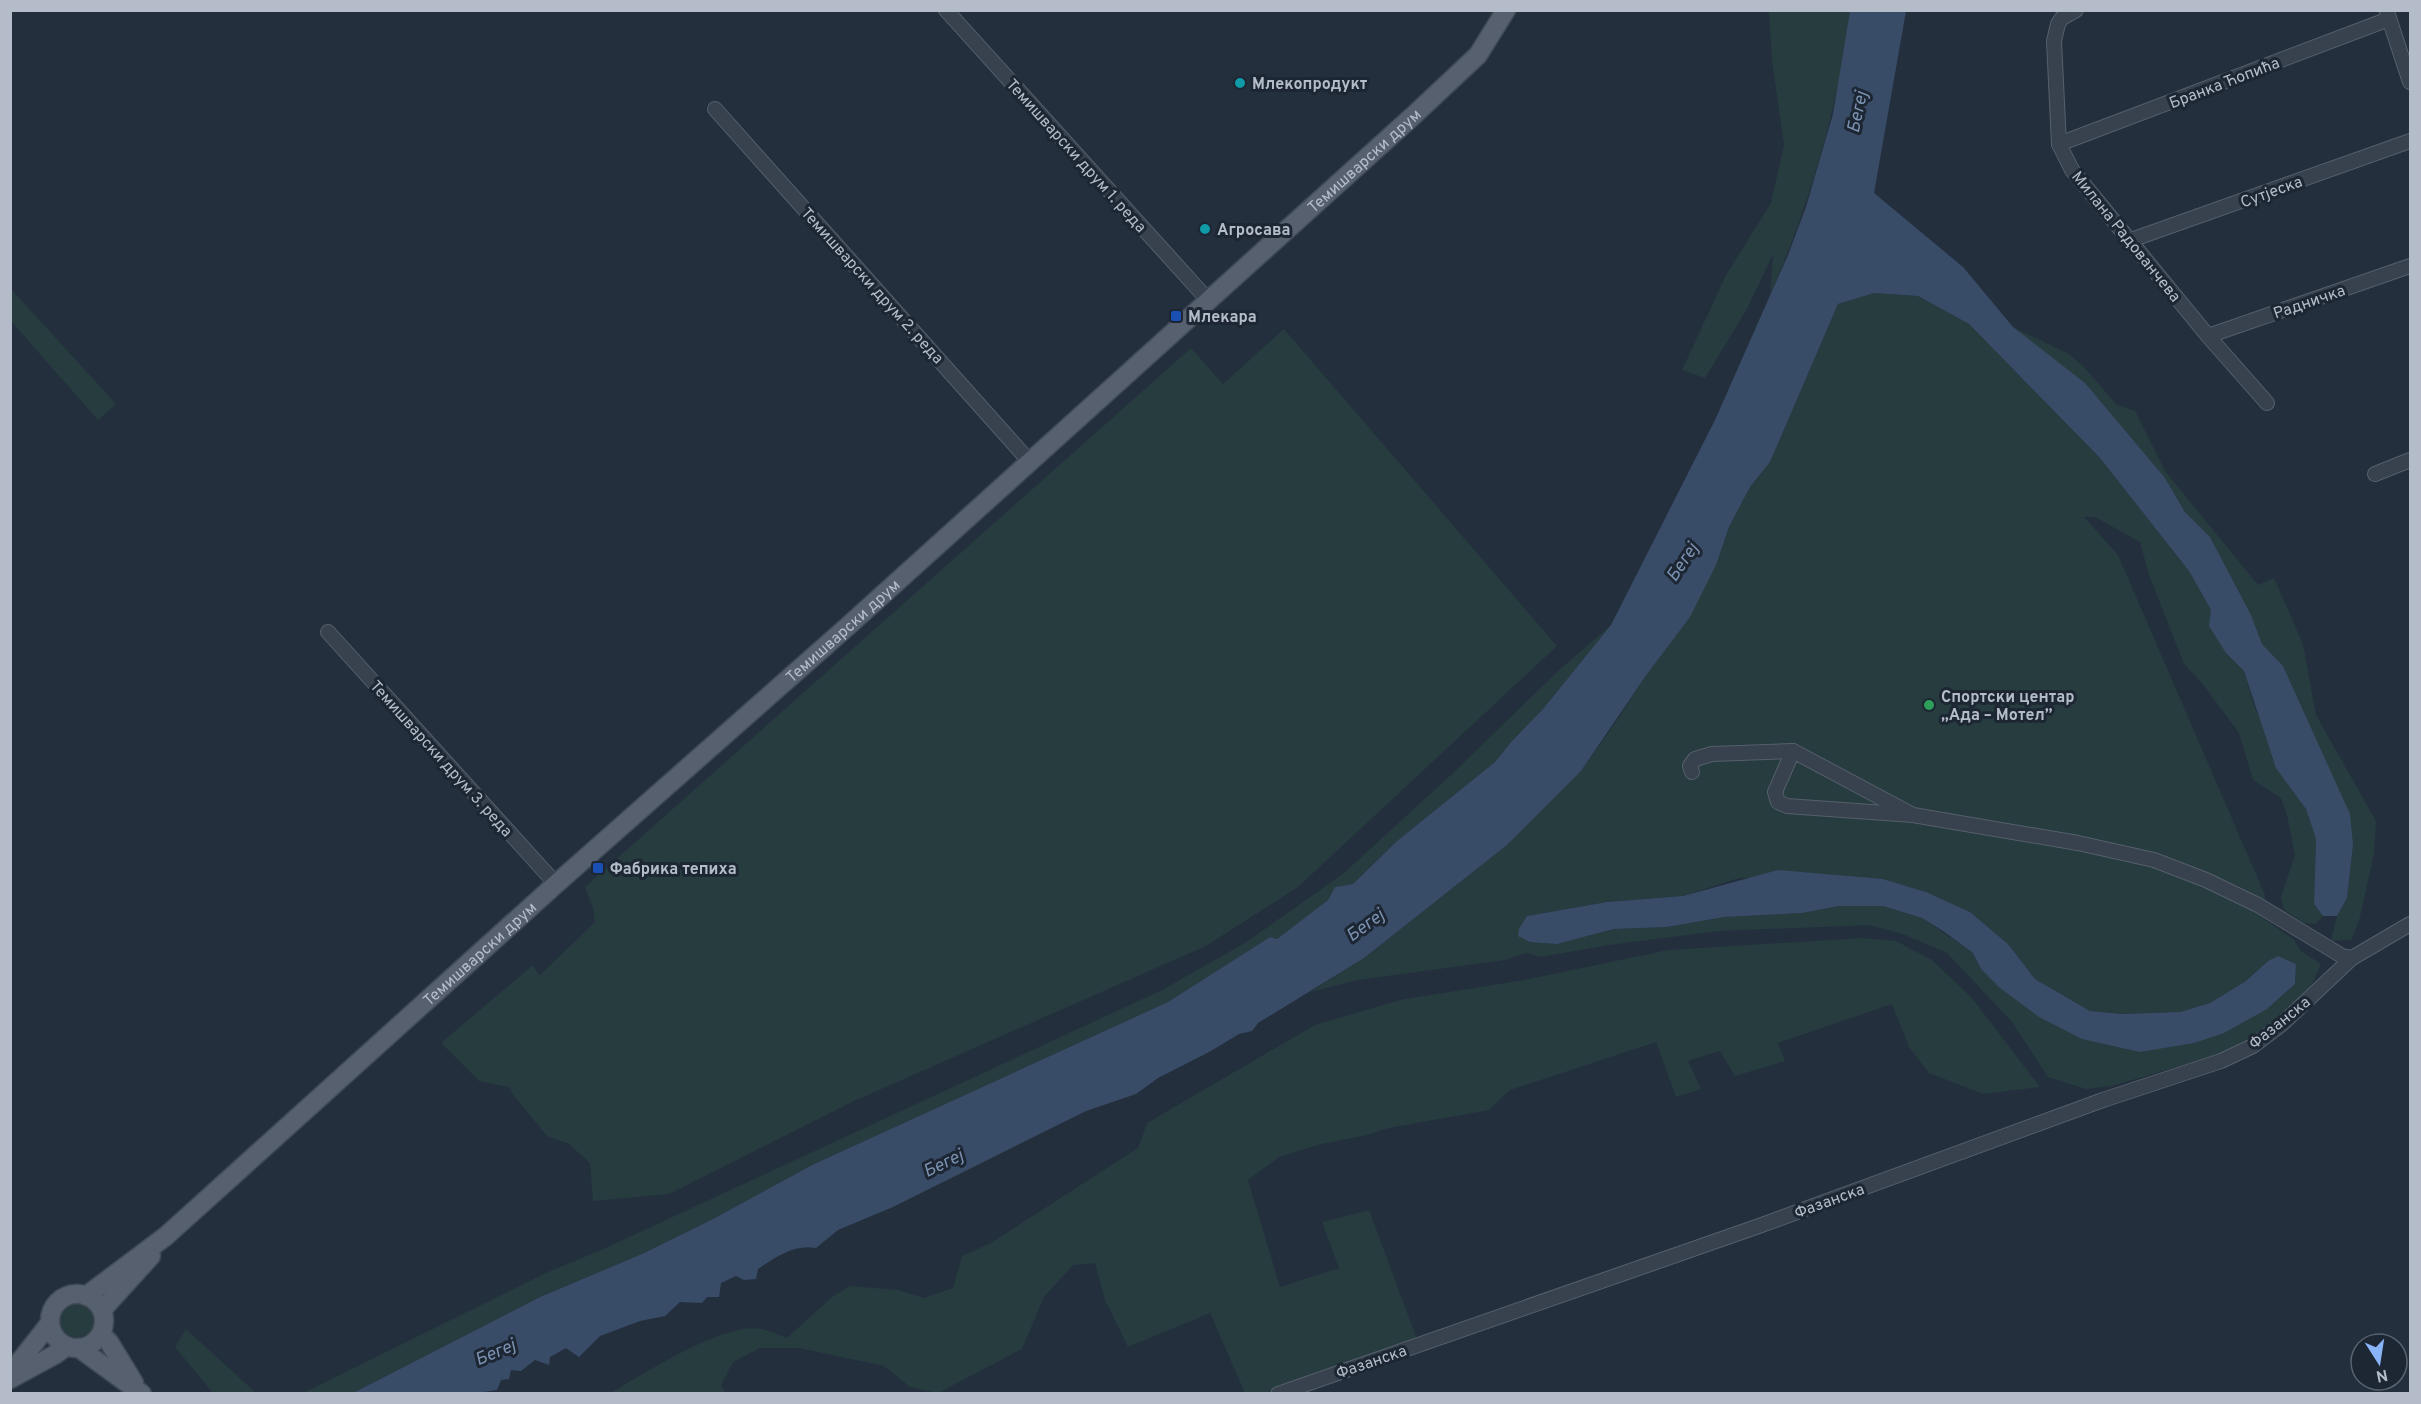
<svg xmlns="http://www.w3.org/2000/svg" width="2421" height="1404" viewBox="0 0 2421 1404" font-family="Overpass,sans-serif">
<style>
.green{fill:#263c3f;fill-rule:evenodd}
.water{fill:#394c67}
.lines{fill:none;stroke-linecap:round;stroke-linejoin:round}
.minor-casing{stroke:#565f6c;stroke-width:16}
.major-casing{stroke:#414a57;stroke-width:21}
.minor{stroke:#38414e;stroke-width:14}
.major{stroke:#56606e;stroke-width:18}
.culture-dot{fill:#0f9aa8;stroke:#1d2633;stroke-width:2}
.transit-dot{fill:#1a4fb4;stroke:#1d2633;stroke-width:2}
.leisure-dot{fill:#2e9e5b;stroke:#1d2633;stroke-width:2}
.labels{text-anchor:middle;stroke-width:6;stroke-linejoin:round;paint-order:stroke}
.street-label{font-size:16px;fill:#b4bcc9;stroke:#1d2633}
.poi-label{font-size:16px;font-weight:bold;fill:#b4bcc9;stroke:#1d2633;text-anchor:start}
.water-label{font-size:18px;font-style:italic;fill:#7c92b1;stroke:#1d2633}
</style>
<rect width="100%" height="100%" fill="#242f3e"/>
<g class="green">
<path d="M1769 11H1850C1838 109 1810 204 1770 295L1773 254 1747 309 1705 378 1682 370 1726 275 1771 203 1784 145 1772 61Z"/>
<path d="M11 289 116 404 98 420 11 321Z"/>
<path d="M1874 293 1918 296 1969 324 2100 458 2189 571 2211 610 2226 653 2244 671 2255 708 2294 791 2306 809 2316 839 2314 904 2323 916 2316 924 2304 923 2284 910 2281 897 2295 855 2287 815 2281 798 2253 780 2239 733 2202 683 2184 664 2149 575 2140 542 2095 517H2084L2118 555 2265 895 2262 917 2293 939 2301 951 2321 964 2306 996 2234 1050 2112 1086 2086 1089 2048 1077 2012 1022 1947 953 1903 934 1869 925 1719 931 1609 945 1541 957 1526 953 1505 960 1358 980 1310 992 1364 958 1507 845 1581 771 1616 722 1716 565 1729 527 1750 487 1770 462 1838 304ZM1739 878 1883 879 1926 892 1970 912 2008 944 2035 979 2090 1011 2121 1014 2180 1012 2210 1003 2246 981 2268 961 2296 964 2295 984 2267 1009 2082 1039 1981 969 1973 953 1922 918 1883 906H1839L1802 913 1724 917 1667 927 1614 929 1557 944 1527 916 1607 902 1683 896Z"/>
<path d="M2013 327 2069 354 2083 366 2116 404 2135 411 2165 471 2258 585 2274 578 2303 644 2316 715 2376 821 2374 854 2359 921 2351 940 2331 941 2337 916 2347 898 2353 845 2283 666 2262 644 2210 537 2185 512 2165 478Z"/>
<path d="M1284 329 1557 646 1298 887 1206 946 854 1101 669 1194 593 1201 590 1163 569 1144 547 1136 514 1096 509 1087 479 1081 441 1043 533 965 539 976 595 922 593 908 585 887 1191 348 1223 384Z"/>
<path d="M1611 625 1543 709 1512 741 1495 762 1397 841 1353 884 1335 887 1328 900 1277 939 1270 937 1168 1002 812 1165 711 1220 642 1254 540 1297 353 1393 301 1394 548 1272 601 1250 1162 990 1245 943 1344 873 1452 774 1557 672Z"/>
<path d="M1863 938 1896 941 1932 960 1972 998 2040 1087 1983 1094 1929 1073 1909 1047 1892 1004 1778 1043 1785 1061 1735 1076 1720 1051 1688 1061 1701 1089 1676 1097 1656 1042 1510 1090 1489 1110 1389 1128 1363 1136 1321 1144 1279 1157 1248 1180 1280 1287 1339 1268 1322 1222 1369 1210 1418 1342 1264 1393H1245L1210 1313 1128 1347 1105 1300 1095 1263 1073 1265 1044 1297 1022 1349 938 1393 910 1387 884 1366 799 1348H760L733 1362 721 1385 725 1393 609 1394C644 1374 723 1322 761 1329 770 1331 779 1335 787 1338L832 1297 850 1286 898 1290 924 1298 953 1288 962 1256 991 1243 1138 1148 1147 1123 1315 1025 1400 1000 1524 980 1668 950Z"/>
<circle cx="77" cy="1319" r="18"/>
<path d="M186 1329 256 1393H213L175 1347Z"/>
</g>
<g class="water">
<path d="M1850 11H1906L1874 193 1963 267 2013 327 2085 383 2165 478 2185 512 2210 537 2251 615 2262 644 2283 666 2350 814 2353 845 2347 898 2337 916H2323L2314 904 2316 839 2306 809 2276 768 2244 671 2226 653 2209 626 2211 610 2189 571 2100 458 1969 324 1918 296 1874 293 1838 304 1770 462 1750 487 1729 527 1716 565 1690 617 1647 674 1581 771 1507 845 1364 958 1258 1023 1252 1031 1239 1034 1211 1051 1158 1078 1136 1094 1086 1111 893 1207 838 1230 816 1248C794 1244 776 1257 758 1269L756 1279 744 1280 736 1276 721 1283 719 1297H707L702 1303 680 1302 665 1316 640 1321 600 1336 579 1357 566 1348 550 1357 549 1365 535 1360 521 1371 511 1370 509 1379 501 1380 497 1390 469 1394 353 1393 540 1297 642 1254 711 1220 812 1165 1168 1002 1270 937 1277 939 1328 900 1335 887 1353 884 1397 841 1495 762 1512 741 1543 709 1611 625 1715 420 1788 255 1806 207 1833 114Z"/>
<path d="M1778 870 1883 879 1926 892 1970 912 2008 944 2035 979 2090 1011 2121 1014 2180 1012 2210 1003 2246 981 2268 961 2278 956 2296 964 2295 984 2267 1009 2224 1033 2194 1043 2140 1052 2082 1039 2039 1017 2000 988 1981 969 1973 953 1943 931 1922 918 1883 906H1839L1802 913 1724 917 1667 927 1614 929 1557 944 1530 942 1518 936 1519 929 1527 916 1607 902 1683 896Z"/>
</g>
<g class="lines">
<defs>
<g id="minor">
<path d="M946 10 1208 300"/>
<path d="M2076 10 2062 18 2058 24 2054 41 2059 144 2072 170 2208 336 2267 403"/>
<path d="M2387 12 2410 82"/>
<path d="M715 109 1030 462"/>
<path d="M2059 144 2389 19"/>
<path d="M2131 240 2410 141"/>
<path d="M2208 336 2410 266"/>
<path d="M2375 474 2410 460"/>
<path d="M328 632 556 884"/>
<path d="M1692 772 1690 766 1695 759 1712 754 1793 751"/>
<path d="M1913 815 1793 751 1775 792 1778 802 1787 806 1913 815 2078 843 2154 860 2206 880 2258 905 2342 956 2352 958"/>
<path d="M1278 1394 1759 1226 2103 1100 2221 1061 2253 1046 2282 1024 2352 958 2410 924"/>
</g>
<g id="major">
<circle cx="77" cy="1321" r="27"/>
<path id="s1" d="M86 1296 166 1236 556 884 848 626 1414 115 1478 55 1506 10"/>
<path d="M102 1310 151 1256"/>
<path d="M101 1334 109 1342 134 1383"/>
<path d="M79 1348 142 1394"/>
<path d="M10 1374 50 1323"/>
<path d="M10 1379 56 1354 67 1346"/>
</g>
</defs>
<use href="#minor" class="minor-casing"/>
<use href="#major" class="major-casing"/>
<use href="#minor" class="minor"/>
<use href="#major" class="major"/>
</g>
<g class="culture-dot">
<circle cx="1240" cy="83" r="6"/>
<circle cx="1205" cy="229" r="6"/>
</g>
<g class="transit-dot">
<rect x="1170" y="310" width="12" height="12" rx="3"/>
<rect x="592" y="862" width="12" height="12" rx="3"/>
</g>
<circle class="leisure-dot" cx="1929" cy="705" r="6"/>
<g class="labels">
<g class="street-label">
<text transform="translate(2224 82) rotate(-21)" y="6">Бранка Ћопића</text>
<text transform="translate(1077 155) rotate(48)" y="6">Темишварски друм 1. реда</text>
<text dy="6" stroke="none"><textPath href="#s1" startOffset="1710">Темишварски друм</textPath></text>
<text transform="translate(2271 191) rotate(-20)" y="6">Сутјеска</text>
<text transform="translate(2127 236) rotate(51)" y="6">Милана Радованчева</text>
<text transform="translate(873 285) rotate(48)" y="6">Темишварски друм 2. реда</text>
<text transform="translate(2309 301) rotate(-19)" y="6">Радничка</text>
<text dy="6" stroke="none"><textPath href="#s1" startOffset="1008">Темишварски друм</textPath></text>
<text transform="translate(442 758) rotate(48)" y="6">Темишварски друм 3. реда</text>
<text dy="6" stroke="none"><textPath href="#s1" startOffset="522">Темишварски друм</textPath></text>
<text transform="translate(2279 1022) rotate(-39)" y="6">Фазанска</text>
<text transform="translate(1829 1200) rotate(-20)" y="6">Фазанска</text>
<text transform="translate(1371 1361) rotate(-19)" y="6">Фазанска</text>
</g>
<g class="poi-label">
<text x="1252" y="89">Млекопродукт</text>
<text x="1217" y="235">Агросава</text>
<text x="1188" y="322">Млекара</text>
<text x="1941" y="702">Спортски центар<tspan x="1941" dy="18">„Ада – Мотел”</tspan></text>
<text x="610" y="874">Фабрика тепиха</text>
</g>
<g class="water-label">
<text transform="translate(1857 112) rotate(-78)" y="6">Бегеј</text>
<text transform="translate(1682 562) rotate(-56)" y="6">Бегеј</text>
<text transform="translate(1365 925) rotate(-36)" y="6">Бегеј</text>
<text transform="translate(943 1163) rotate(-26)" y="6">Бегеј</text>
<text transform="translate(495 1352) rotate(-23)" y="6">Бегеј</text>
</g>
</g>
<rect width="2421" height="1404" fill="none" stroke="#b4bcc9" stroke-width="24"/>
<g transform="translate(2379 1362) rotate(168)"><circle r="28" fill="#1d2633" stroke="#59626f" stroke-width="1.5"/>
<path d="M0-4.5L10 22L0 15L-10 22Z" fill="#8ab4f8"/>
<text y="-9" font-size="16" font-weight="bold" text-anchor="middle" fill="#b4bcc9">N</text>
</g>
</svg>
